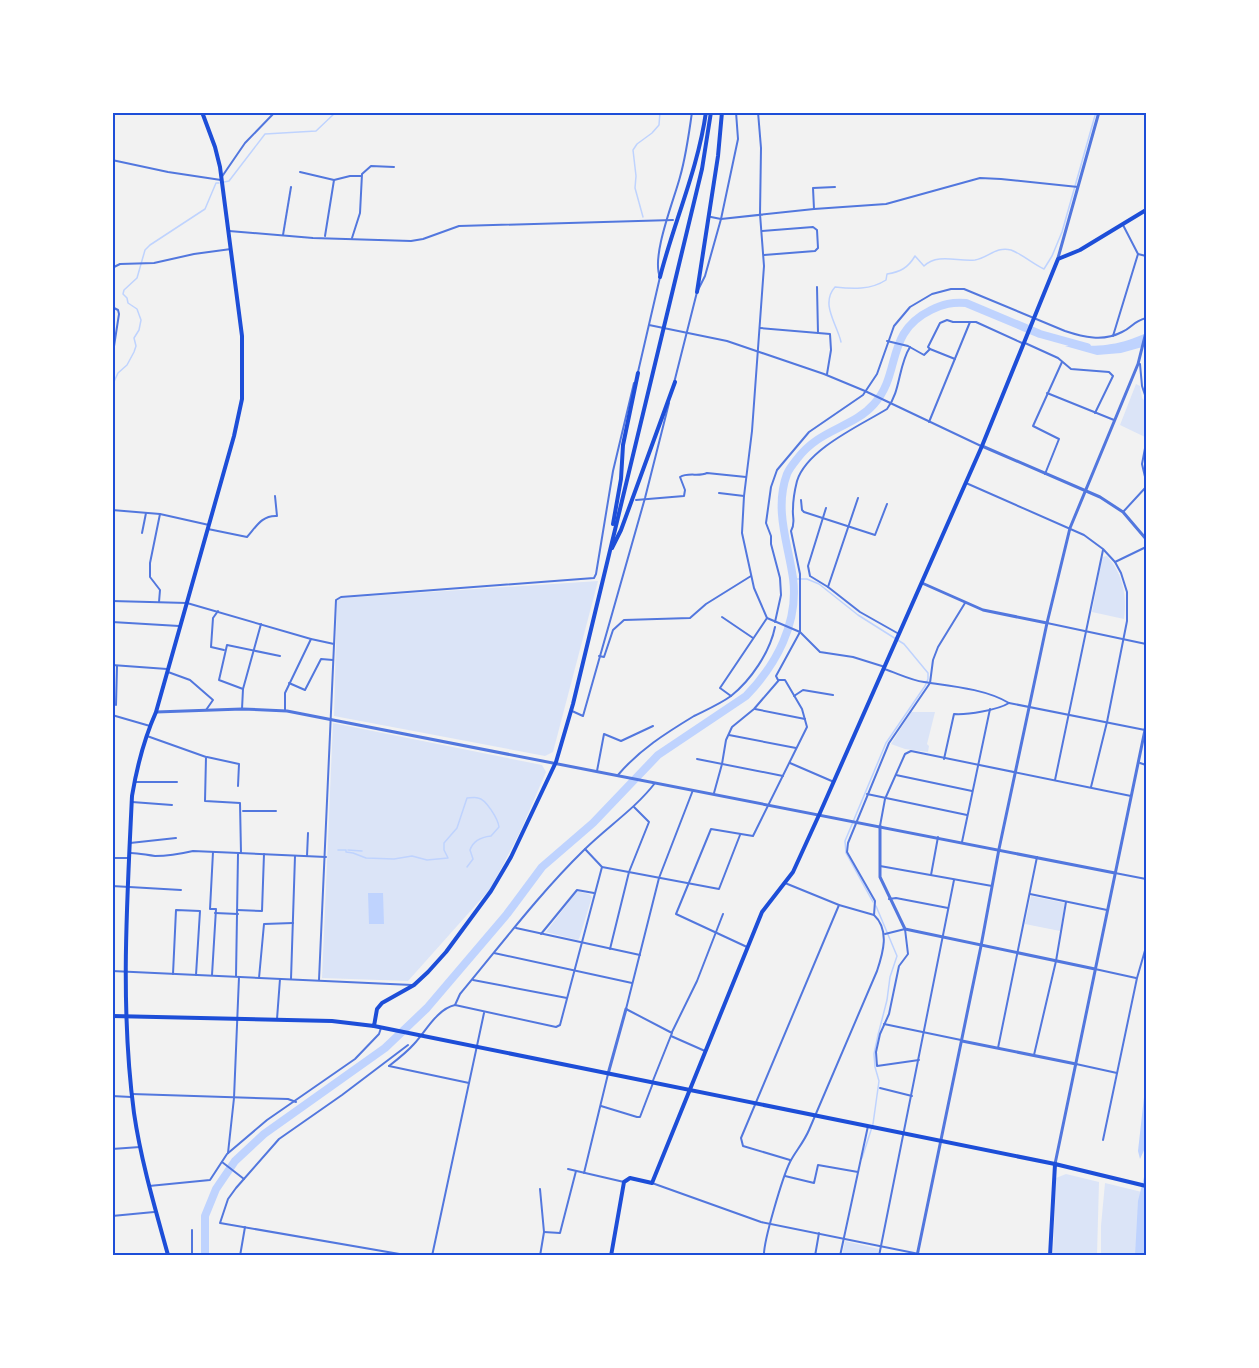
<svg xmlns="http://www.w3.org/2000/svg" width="1259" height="1368" viewBox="0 0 1259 1368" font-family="Rubik,sans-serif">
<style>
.green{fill:#dbe4f7}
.water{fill:#bfd3fe}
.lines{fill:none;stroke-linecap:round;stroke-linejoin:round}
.stream{stroke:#bfd3fe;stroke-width:1.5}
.river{stroke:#bfd3fe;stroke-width:8}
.minor{stroke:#5277de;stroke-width:2}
.tertiary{stroke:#5277de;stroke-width:3}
.secondary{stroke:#1d4ed8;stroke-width:4}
.primary{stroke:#1d4ed8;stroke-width:4}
.trunk{stroke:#1d4ed8;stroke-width:4}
.neatline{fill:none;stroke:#1d4ed8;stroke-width:2}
</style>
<rect width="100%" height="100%" fill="#f2f2f2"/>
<g class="green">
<path d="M1136 384 1140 386 1142 398 1146 402V430L1145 437 1120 425Z"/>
<path d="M1107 556C1123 574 1127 596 1124 619L1092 612 1102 557Z"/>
<path d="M598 581 553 752 545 756 334 716 337 601 341 598Z"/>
<path d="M911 712H935L927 744 929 746 928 752 905 749 891 744Z"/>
<path d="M333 723 542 765 546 772 520 832 491 888 408 981 322 978Z"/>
<path d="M577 891 589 894 592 897 579 939 577 940 546 932Z"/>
<path d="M1031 896 1065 903 1060 931 1025 924Z"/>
<path d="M1066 1174 1099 1182 1097 1255H1053L1056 1178Z"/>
<path d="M1105 1183 1146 1193V1255L1101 1256V1226Z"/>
<path d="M845 1241 879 1249 878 1255H842Z"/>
</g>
<g class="water">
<path d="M1146 333V346L1121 353 1097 355 1065 346C1098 346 1116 347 1146 333Z"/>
<path d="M368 893H383L384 924H369Z"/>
<path d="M1146 1079V1152V1146L1140 1159 1138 1151Z"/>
<path d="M1146 1169V1255L1135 1256 1138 1201Z"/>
</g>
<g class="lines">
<g class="stream">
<path d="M224 182 229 181 265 134 316 131 336 112"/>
<path d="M643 217 635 188 636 176 633 150 637 144 652 133 659 125 660 112"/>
<path d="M841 342C837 324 820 304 835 287 852 289 871 290 886 280L887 274C900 272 908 268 915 256L924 266C938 253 958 262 975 260 988 258 996 246 1011 250 1022 254 1033 264 1044 269L1052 256 1062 232 1096 112"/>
<path d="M112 386 118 373 127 365 134 352 136 346 134 338 139 330 141 320 137 309 128 303 127 298 123 294 124 290 137 278 145 250 150 245 205 209 216 183H219"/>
<path d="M793 579H807L819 584 858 615 904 644 928 673V679L925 686 886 743 845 841 846 853 873 902"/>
<path d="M338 850H346V852L353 853 366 858 394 859 412 856 427 860 448 858 444 850V843L457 828 467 798C469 798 476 797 478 798 486 799 498 819 499 827L491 836C482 837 473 841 470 850L473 859 467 867"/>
<path d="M348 850 362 851"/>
<path d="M862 1158 873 1124 879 1081 875 1067 874 1054 878 1035 887 1000 890 977 897 956 876 906"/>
</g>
<path class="river" d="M205 1256V1216L216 1189 235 1161 264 1134 385 1048 427 1008 507 914 542 867 593 823 658 755 746 696C776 665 799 623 793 578 788 543 774 509 787 474 789 469 793 464 797 459 819 429 853 428 874 404 902 373 884 333 931 310 943 304 952 302 966 303L1040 334 1087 347"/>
<g class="minor">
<path d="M165 112V114"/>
<path d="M758 112 761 148 760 214 764 266 752 431 744 496 742 533 754 588 767 618 800 632 820 652 853 657 885 667"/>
<path d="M112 160 168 172 221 180"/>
<path d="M300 172 334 180 350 176H361"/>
<path d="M221 178 245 143 275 112"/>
<path d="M814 209 813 188 835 187"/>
<path d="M711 217 721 219 814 209 886 204 980 178 1001 179 1078 187"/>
<path d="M1123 225 1138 254 1146 256"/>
<path d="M229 231 313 238 411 241 423 239 459 226 673 220"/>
<path d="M762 231 813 227 817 230 818 248 815 251 764 255"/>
<path d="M283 235 291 187"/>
<path d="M325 236 334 180"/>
<path d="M352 238 360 213 362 174 371 166 394 167"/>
<path d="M112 268 120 264 154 263 194 254 231 249"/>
<path d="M817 287 818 333"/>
<path d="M112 307 118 310 119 314 112 359"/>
<path d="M649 325 727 341 824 374 865 391 981 446"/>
<path d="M760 328 830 334 831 350 827 374"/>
<path d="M1113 336 1138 254"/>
<path d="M887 341 908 346 924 355 930 349 955 359"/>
<path d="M1025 343 1058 358 1071 369 1109 372 1113 376 1095 413"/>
<path d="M930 349 928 347 940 323 947 320 953 322H976L1022 343"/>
<path d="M1138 364H1140L1142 386 1146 398"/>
<path d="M638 372 660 277C651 256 674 200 680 177 686 156 689 134 692 112"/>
<path d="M674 383 697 292 705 276 721 219 738 139 736 112"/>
<path d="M1047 393 1114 420"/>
<path d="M929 422 970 322"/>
<path d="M1146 443 1142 464 1146 481"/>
<path d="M1045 474 1059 439 1033 426 1062 362"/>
<path d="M966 483 1084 535 1103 549 1115 562 1121 573 1127 592V621L1107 722 1091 787"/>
<path d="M719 493 744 496"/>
<path d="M636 500 684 496 685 490 680 477C688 472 699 477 707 473L746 477"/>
<path d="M801 500 802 510 804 512 875 535 887 504"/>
<path d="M826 508 808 566 810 576 828 587 860 612 899 634"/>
<path d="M112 510 160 514 209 525"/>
<path d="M1123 512 1146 487"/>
<path d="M208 529 247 537C256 527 262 515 277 516L275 496"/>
<path d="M142 533 146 513"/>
<path d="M1115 562 1146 547"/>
<path d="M828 587 858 498"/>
<path d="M112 601 187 603 311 639 334 644"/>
<path d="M159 602 160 590 150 577V563L160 514"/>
<path d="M218 611 213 618 211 647 224 650"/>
<path d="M722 617 753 638"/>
<path d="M112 622 179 626"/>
<path d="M775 622 781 595 780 578 771 544V536L766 523 771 487 777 470 809 432 863 395 877 374 894 326 910 307 932 294 951 289H964L1065 331C1083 337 1103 342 1122 332 1133 327 1132 322 1146 318"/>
<path d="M1047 623 1146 644"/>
<path d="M599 656 604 657 613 630 624 620 690 618 706 604 751 576"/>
<path d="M112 665 167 669"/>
<path d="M884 669C897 673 910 680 924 682 951 686 986 689 1009 703L1145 730"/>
<path d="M168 672 190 680 213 700 206 710"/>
<path d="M778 680 776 676 800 632V574L791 531C796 523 792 517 793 509 793 500 795 489 797 481 807 449 861 425 887 409 901 391 898 366 910 347"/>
<path d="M289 683 305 690 321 659 333 660"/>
<path d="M243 689 219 680 227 645 280 656"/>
<path d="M731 696 720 688 767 618"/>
<path d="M794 696 803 690 833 695"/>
<path d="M116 705 117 666"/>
<path d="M242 709 243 689 261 624"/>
<path d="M755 709 805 719"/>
<path d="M285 710V693L311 639"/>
<path d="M572 711 583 716 645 498 669 403"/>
<path d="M112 715 150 726"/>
<path d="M729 735 796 748"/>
<path d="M147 736 206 757 205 801 240 803 241 853"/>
<path d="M207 757 239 764 238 786"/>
<path d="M697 759 783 776"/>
<path d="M944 759 954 714C967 715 998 710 1009 703"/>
<path d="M790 763 834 782"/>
<path d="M1140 763 1146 765"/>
<path d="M597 771 604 734 621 741 653 726"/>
<path d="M618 775C639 750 666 733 694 716 706 710 720 704 731 696 751 680 770 652 775 627"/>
<path d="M896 775 972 791"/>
<path d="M1055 780 1103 550"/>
<path d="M134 782H177"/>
<path d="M714 793 722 764 726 740 732 727 754 709 779 680H785L802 709 807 727 753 836 711 829 676 914 747 947"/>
<path d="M867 794 967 815"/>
<path d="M132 802 172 805"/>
<path d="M243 811H276"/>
<path d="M880 826 885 799 905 754 911 751 1131 796"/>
<path d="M962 842 990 709"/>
<path d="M130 843 176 838"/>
<path d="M585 849 602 867 719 889 740 835"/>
<path d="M131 853C139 853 146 855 155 856 168 856 180 854 193 851L326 857"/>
<path d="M307 856 308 833"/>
<path d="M112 858H128"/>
<path d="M880 866 992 886"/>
<path d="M1115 873 1146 879"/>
<path d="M931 875 938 837"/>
<path d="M785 883 839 905 874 915"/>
<path d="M112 886 181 890"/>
<path d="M1030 894 1107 910"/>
<path d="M889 899 896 898 948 908"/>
<path d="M237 910 262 911 264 854"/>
<path d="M215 913 238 914"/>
<path d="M516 928 640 955"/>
<path d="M541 934 577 890 594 893"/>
<path d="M885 934 905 929 908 954 899 966 889 1014 880 1034 876 1052 877 1066 919 1060"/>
<path d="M610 949 629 872 649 822 634 807"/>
<path d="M494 953 632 983"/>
<path d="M1095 969 1136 978"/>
<path d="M112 971 412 985"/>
<path d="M173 974 176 910 200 911 196 975"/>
<path d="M212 975 216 909H210L213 852"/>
<path d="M236 976 238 854"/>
<path d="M259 978 264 924 293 923"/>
<path d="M291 979 295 856"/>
<path d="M319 980 336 600 341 597 594 578 596 574 613 471 634 383"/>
<path d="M473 980 567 998"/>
<path d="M455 1005 460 994C500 946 539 894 584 850 607 827 635 809 655 783"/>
<path d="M277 1019 280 979"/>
<path d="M884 1024 961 1040"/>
<path d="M672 1032 697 981 723 914"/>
<path d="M671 1036 705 1051"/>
<path d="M408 1045 342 1095 279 1139 236 1188 228 1199 220 1223 411 1256"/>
<path d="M998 1048 1037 857"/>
<path d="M1034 1055 1056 961 1066 902"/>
<path d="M1076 1064 1117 1073"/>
<path d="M389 1066C398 1059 407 1052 414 1044 426 1031 437 1009 455 1005L556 1027 560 1025 602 867"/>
<path d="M389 1066 469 1083"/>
<path d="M652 1083 672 1033 626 1009 659 878 693 790"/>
<path d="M880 1088 912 1096"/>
<path d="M132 1094 288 1099 296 1102"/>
<path d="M112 1096 131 1097"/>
<path d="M601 1106 637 1117H640L653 1083"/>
<path d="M1103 1140 1137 978 1146 947"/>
<path d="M112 1149 140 1147"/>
<path d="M228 1153 234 1098 239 977"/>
<path d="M790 1160 743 1146 741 1138 839 905"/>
<path d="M222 1162 244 1179"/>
<path d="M568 1169 624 1182"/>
<path d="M584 1173 608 1074"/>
<path d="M785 1176 814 1183 818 1165 858 1172"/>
<path d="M652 1183 761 1222 929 1256"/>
<path d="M149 1186 210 1180 227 1154 267 1120 355 1059 379 1034 381 1028"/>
<path d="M112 1216 154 1212"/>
<path d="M192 1230V1256"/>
<path d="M544 1232 560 1233 576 1171"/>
<path d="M240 1256 245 1227"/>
<path d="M432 1256 484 1013"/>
<path d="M540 1256 544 1232 540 1189"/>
<path d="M764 1256C763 1242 783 1176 790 1162 795 1152 804 1142 809 1130L877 971C883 953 890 930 874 915L875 901 847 852 848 843 889 743 930 683 933 660 938 647 965 603"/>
<path d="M815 1256 819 1233"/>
<path d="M840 1256 868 1126"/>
<path d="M879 1256 954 880"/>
</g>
<g class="tertiary">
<path d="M1058 258 1099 112"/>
<path d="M982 446 1100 497 1123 512 1146 539"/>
<path d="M922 583 983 610 1047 623"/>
<path d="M156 712 242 709 287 711 1115 873"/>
<path d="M880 826V877L905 929 1095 969"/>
<path d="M962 1041 1076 1064"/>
<path d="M608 1074 626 1009"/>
<path d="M1055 1164 1146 725"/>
<path d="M917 1256 981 946 999 849 1047 623 1070 528 1138 364 1146 332"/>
</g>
<g class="secondary">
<path d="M374 1026 1055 1164"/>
<path d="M611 1256 624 1182 630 1178 652 1183 762 912 793 872 819 815 982 446 1058 259 1080 250 1146 210"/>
</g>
<g class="primary">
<path d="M176 1256 168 1255C155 1208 141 1161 134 1113 120 1008 127 901 132 796 137 766 144 739 156 712L234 436 242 399V336L220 167 215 147 202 112"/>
<path d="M1050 1256 1055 1164 1146 1186"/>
</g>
<g class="trunk">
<path d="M660 277C674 222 698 169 706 112"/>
<path d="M697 292 718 156 722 112"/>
<path d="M613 524 621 479 623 445 638 373"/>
<path d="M612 548 621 530 675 382"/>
<path d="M112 1016 332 1021 374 1026 377 1009 382 1003 414 985 428 972 446 952 491 891 511 857 556 762 573 704 702 169 711 112"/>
</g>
</g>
<rect width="1259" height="1368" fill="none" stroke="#ffffff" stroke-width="228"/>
<rect x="114" y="114" width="1031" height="1140" class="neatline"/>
</svg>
